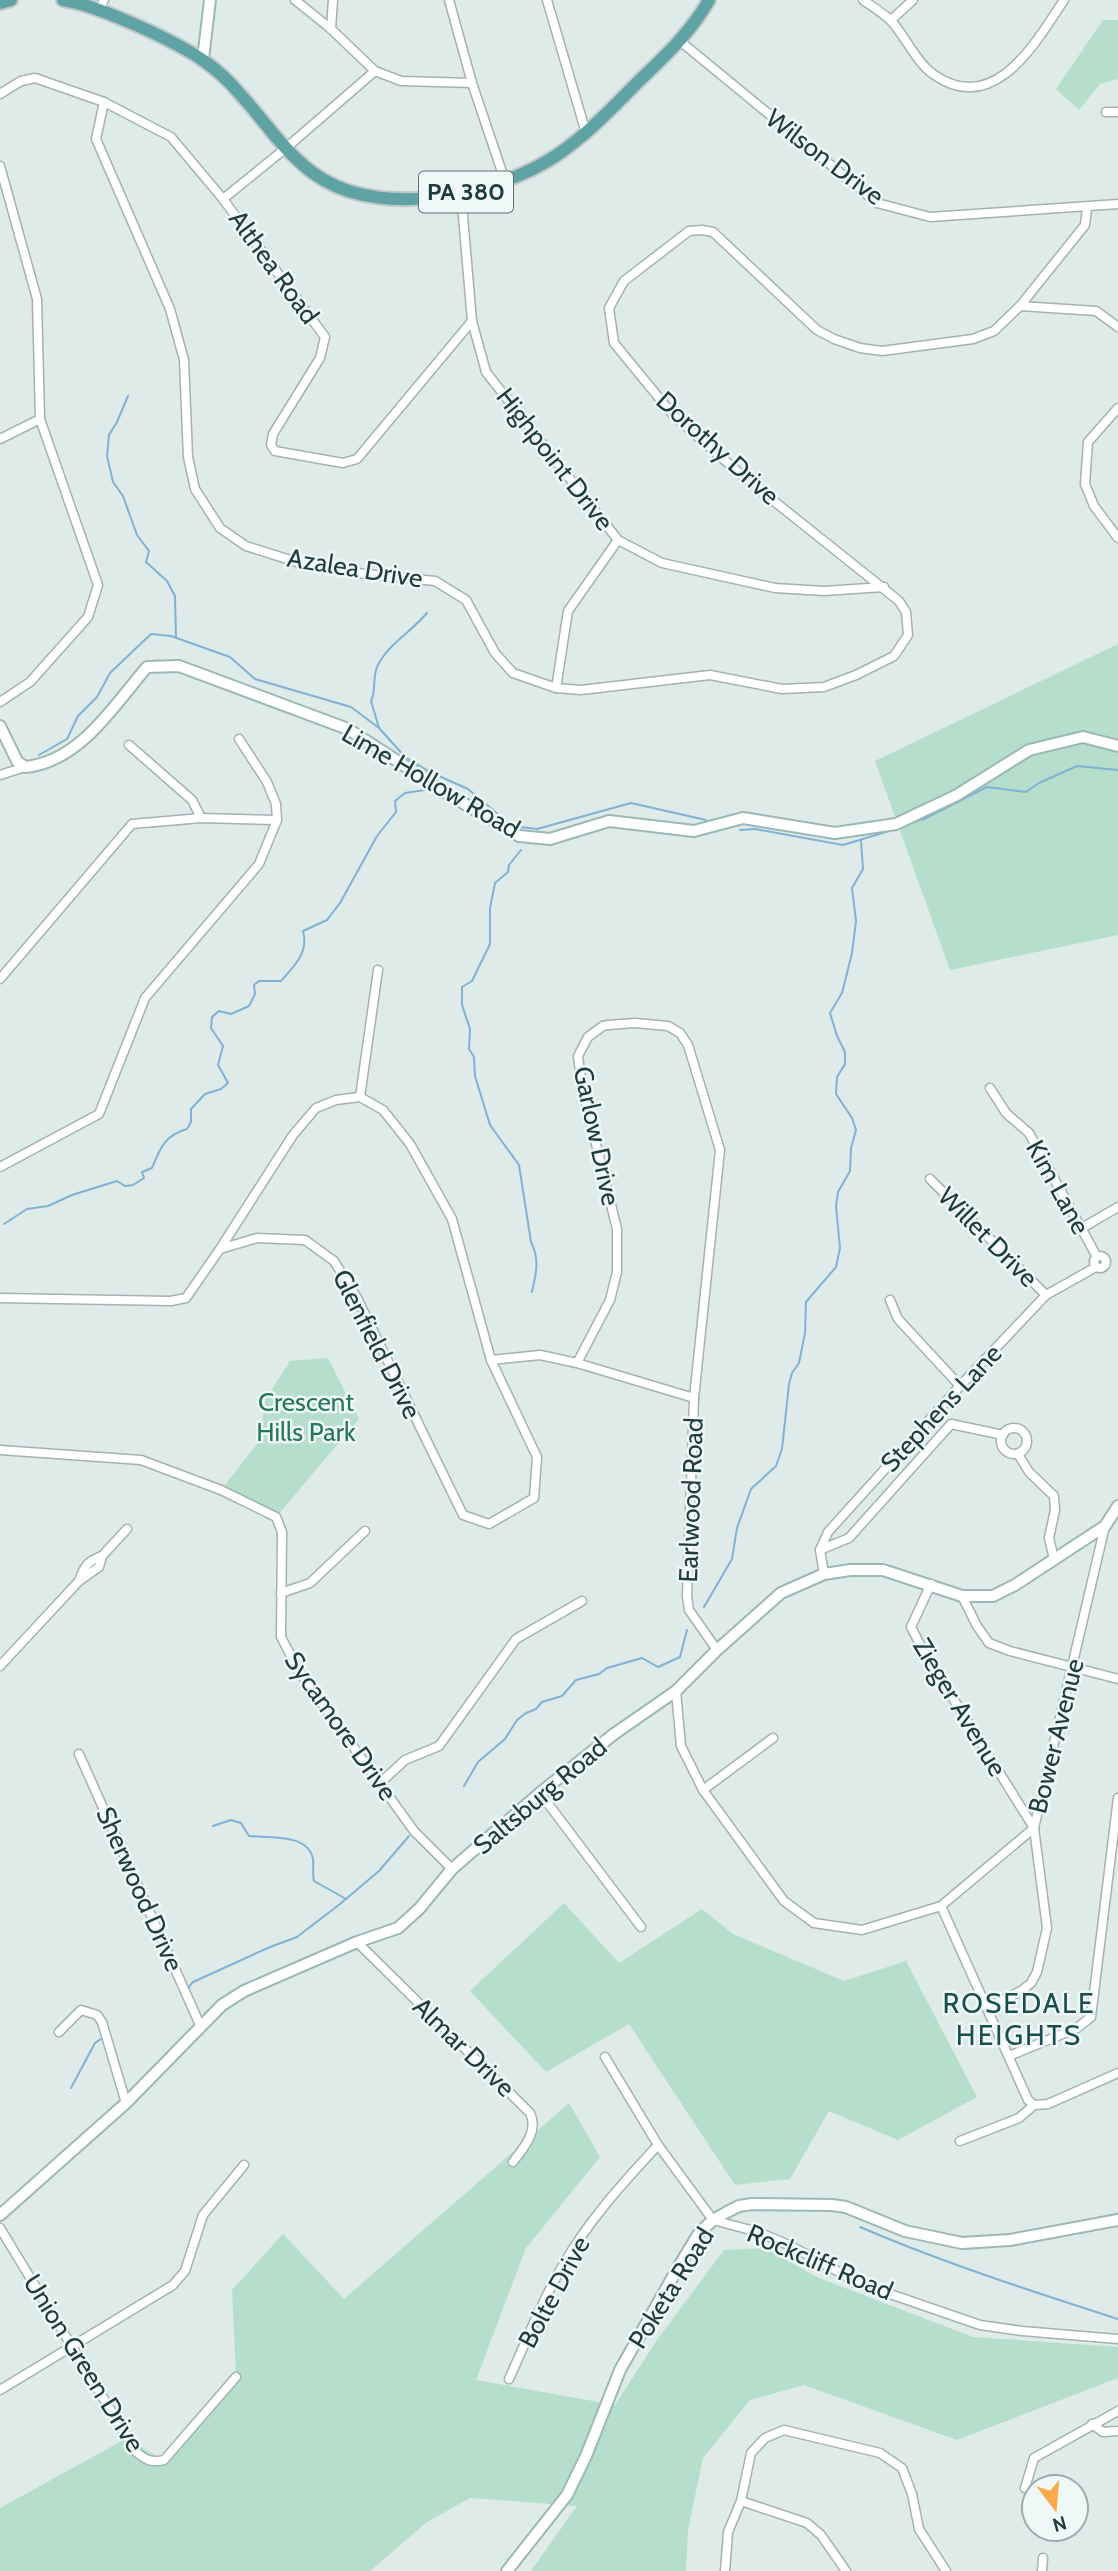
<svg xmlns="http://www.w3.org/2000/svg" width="1118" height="2571" viewBox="0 0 1118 2571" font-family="Cabin,sans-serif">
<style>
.green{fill:#b5dfcc}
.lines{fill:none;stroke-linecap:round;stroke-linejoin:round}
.stream{stroke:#81b1d6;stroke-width:2}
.street-casing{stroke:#a1b3b2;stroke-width:11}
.secondary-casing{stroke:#9cb8b5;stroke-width:14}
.primary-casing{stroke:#c0c8c8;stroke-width:16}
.street{stroke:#fff;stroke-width:8}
.secondary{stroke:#fff;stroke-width:10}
.primary{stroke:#5fa3a5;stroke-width:12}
.labels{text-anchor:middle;stroke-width:5;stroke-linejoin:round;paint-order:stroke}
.shield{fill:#eff8f6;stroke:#5d7474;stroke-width:2}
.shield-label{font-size:24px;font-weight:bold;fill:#1e3c3c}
.street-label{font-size:26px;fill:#1e3c3c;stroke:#eff8f6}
.park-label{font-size:26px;fill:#25765b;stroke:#eff8f6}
.neighbourhood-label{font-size:28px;letter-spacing:2px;fill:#194e50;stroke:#eff8f6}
</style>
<rect width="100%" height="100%" fill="#deebe9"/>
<g class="green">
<path d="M1103 20H1118V79L1100 84 1079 110 1056 89Z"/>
<path d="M1118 644V935L950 970 875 761Z"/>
<path d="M328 1358 359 1419 276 1517 221 1490 260 1440 265 1400 290 1361Z"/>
<path d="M564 1903 619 1963 702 1909 733 1934 844 1981 906 1961 977 2097 898 2140 829 2111 790 2179 735 2185 629 2024 546 2072 470 1991Z"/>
<path d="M569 2103 600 2157 526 2248 476 2380 615 2405 657 2340 724 2250 765 2248 819 2278 973 2337 1118 2347V2378L957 2440 804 2385 750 2400 703 2458 688 2530 686 2571H531L577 2506 470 2498 427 2522 370 2571H0V2508L127 2438 163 2460 236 2377 232 2290 283 2234 344 2299Z"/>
</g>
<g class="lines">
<g class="stream">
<path d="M128 396 117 422 109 435 107 456 113 482 123 496 137 535 149 551 146 562 167 581 175 596 176 637"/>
<path d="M379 728 371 701C377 689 371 676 379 663 390 643 413 630 427 613"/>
<path d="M39 755 67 739 78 716 97 697 110 673 151 634 171 636 230 657 255 679 351 707 379 728 405 757 430 772 468 789 512 826 537 829 631 803 706 820"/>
<path d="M907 824 924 819 987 787 1026 792 1039 783 1077 766 1118 770"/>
<path d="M740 830 755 829 843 845 889 831"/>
<path d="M521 850 509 865 508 872 495 883 490 908V944L472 981 462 987V1005L470 1029 469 1049 474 1057 475 1076 490 1125 519 1165 531 1242C540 1260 536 1273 532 1292"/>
<path d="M4 1224 27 1209 48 1206 72 1195 117 1181 125 1186 133 1185 144 1178 142 1172 152 1168C160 1148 165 1135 187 1129L191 1122V1109L205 1094 221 1089 228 1083 218 1065 223 1046 211 1028 212 1017 219 1011 231 1014 249 1006 255 994 254 985 259 981H281C294 966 309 953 303 931L327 920 340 903 377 836 396 812 395 801 405 793 425 790"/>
<path d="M704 1607 732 1559 737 1528 751 1489 776 1466 782 1449 789 1384 792 1373 799 1363 805 1333 806 1302 836 1267 840 1248 836 1206 838 1192 850 1171 851 1148 856 1130 852 1118 836 1094 837 1077 845 1064V1052L837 1036 830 1013 842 993 852 953 856 921 852 888 863 869 861 841"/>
<path d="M464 1786 478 1762 505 1739 517 1720 526 1713 536 1709 542 1702 562 1696 576 1680 599 1674 607 1668 642 1658 658 1667 680 1657 687 1630"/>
<path d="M213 1826 231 1820 241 1823 249 1836C268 1838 308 1833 313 1859 314 1866 312 1873 314 1881L346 1899"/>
<path d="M188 1988 193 1982 270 1947 297 1937 340 1904 379 1871 409 1836"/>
<path d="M71 2088 95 2043 101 2039"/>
<path d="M860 2227C944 2263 1031 2291 1118 2319"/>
</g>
<defs>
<g id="street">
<path d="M295 0 331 29 375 71 401 81 472 83"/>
<path d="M449 0 472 83 505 181"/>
<path d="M547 0 586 133"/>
<path d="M863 0C873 7 885 14 893 23 905 37 918 64 933 74 994 118 1036 42 1064 0"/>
<path d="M99 11 104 0"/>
<path d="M891 20 913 0"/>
<path d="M331 29 333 0"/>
<path d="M680 41 877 203 930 217 1118 204"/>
<path d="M0 94 21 81 35 78 104 102 171 137 223 199 325 337 320 358 273 434 271 445 275 451 343 463 357 459 472 321"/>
<path d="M104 102 96 139 170 309 184 360 188 457 195 489 220 528 246 546 303 564 365 574 435 581 466 600 495 653 513 673 556 688 581 690 710 675 782 689 824 687 856 675 894 656 908 635 906 612 899 601 745 478 673 415 614 343 609 308 624 281 689 231 702 230 713 232 817 330 834 339 860 348 882 351 973 339 994 331 1020 306 1085 225 1087 208"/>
<path d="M1106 112H1118"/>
<path d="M0 166 37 299 40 419 98 585 88 617 30 682 0 702"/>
<path d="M461 193 472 321 486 372 618 540 662 563 775 588 824 591 884 587"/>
<path d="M223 199 286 148 375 71"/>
<path d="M1020 306 1096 311 1118 327"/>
<path d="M1118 408 1088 442 1085 484 1094 506 1118 538"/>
<path d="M0 439 40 419"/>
<path d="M556 688 568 611 618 540"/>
<path d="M129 745 192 800 201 818"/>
<path d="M0 775 25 767"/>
<path d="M0 979 132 824 201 818 277 820"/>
<path d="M990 1088 1006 1113 1029 1133 1097 1257"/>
<path d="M360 1097 378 970"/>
<path d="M0 1167 99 1114 145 998 259 864 277 820 276 804 267 782 239 739"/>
<path d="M930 1179 1046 1295"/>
<path d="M1082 1228 1118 1207"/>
<circle cx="1100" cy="1262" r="6"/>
<path d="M0 1298 171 1301 186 1298 220 1249 257 1238 305 1240 334 1261 357 1298 463 1515 489 1524 534 1498 537 1457 491 1360 452 1219 410 1144 383 1110 360 1097 336 1100 316 1108 293 1135 220 1249"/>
<path d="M890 1300 898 1319 960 1386"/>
<path d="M491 1360 540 1355 577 1363 694 1398"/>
<path d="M577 1363 610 1300 617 1272V1229L582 1087 578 1056 588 1037 603 1026 608 1025 635 1023 668 1026 680 1033 688 1045 720 1150 694 1398 687 1596 689 1610 717 1650"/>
<circle cx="1014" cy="1441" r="13"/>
<path d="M0 1450 141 1460 221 1490 276 1517 282 1532 281 1637 300 1673 414 1831 452 1869"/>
<path d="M1018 1454 1029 1472 1054 1496 1055 1510 1049 1538 1054 1559"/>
<path d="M820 1550 849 1538 951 1424 1003 1435"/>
<path d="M824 1574 820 1550 828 1532 960 1386 1046 1295 1096 1267"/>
<path d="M79 1581C84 1567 87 1561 102 1556"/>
<path d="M931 1584 911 1627 924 1652 1034 1828 1047 1928 1037 1972 1031 1983 1021 1991 987 2008"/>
<path d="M281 1593 310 1583 365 1531"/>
<path d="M962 1596 977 1626 989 1643 1010 1651 1118 1679"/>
<path d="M0 1666 79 1581 99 1567 102 1556 127 1529"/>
<path d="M676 1691 681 1746 703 1790 784 1901 814 1923 862 1930 941 1906 1034 1828 1105 1526"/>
<path d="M79 1754 200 2025"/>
<path d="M380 1783 405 1760 439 1746 516 1639 582 1601"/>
<path d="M703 1790 773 1738"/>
<path d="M540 1793 641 1927"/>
<path d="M941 1906 1028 2100 1034 2105"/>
<path d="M357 1942 530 2113C539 2132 523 2148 513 2162"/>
<path d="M59 2032 81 2010 97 2015 102 2022 126 2103"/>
<path d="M1009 2056 1077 2028 1091 2017 1118 1798"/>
<path d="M605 2057 658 2145 713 2220 758 2232 791 2246 861 2284 980 2325 1022 2331 1118 2339"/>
<path d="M960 2141 1019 2118 1034 2105 1048 2104 1118 2073"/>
<path d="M0 2228 136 2452C146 2460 151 2463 164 2460L236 2377"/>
<path d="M509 2379C526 2342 541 2302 562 2267 587 2222 623 2183 658 2145"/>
<path d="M0 2390 173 2285 185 2271 203 2215 244 2165"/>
<path d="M1092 2424 1103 2432 1118 2431"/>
<path d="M1025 2488 1034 2458 1118 2411"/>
<path d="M741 2501 807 2523 821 2535 846 2571"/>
<path d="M725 2571 728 2532 741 2501 751 2453 765 2438 784 2430 880 2453 902 2468 912 2494 919 2529 946 2571"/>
<path d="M1042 2571 1043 2558"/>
</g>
<g id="secondary">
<path d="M203 59 210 0"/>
<path d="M0 726 17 761 25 767C80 762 114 705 147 667L179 666 348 729 448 794 519 836 550 839 609 821 694 831 743 818 835 833 896 824 957 795 1029 750 1083 737 1118 746"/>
<path d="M0 2215 126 2103 222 2005 244 1991 357 1942 398 1928 419 1909 452 1869 540 1793 614 1734 676 1691 717 1650 781 1593 824 1574 850 1570H883L962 1596H993L1015 1585 1105 1526 1118 1506"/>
<path d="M507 2571 567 2495 586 2456 620 2370 679 2266 699 2233 713 2220 727 2212 739 2206 752 2204 832 2205 846 2207 905 2231 962 2243 1010 2240 1118 2220"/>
</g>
<g id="primary">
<path d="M63 0C97 5 176 41 204 61 217 70 229 81 239 93 266 122 289 160 324 180 388 218 499 194 557 155 588 134 614 106 640 80 666 55 691 32 709 0"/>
<path d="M0 3 11 0"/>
</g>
</defs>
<use href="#street" class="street-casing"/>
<use href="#secondary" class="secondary-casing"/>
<use href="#primary" class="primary-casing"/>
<use href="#street" class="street"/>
<use href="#secondary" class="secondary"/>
<use href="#primary" class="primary"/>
</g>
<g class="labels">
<rect class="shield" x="419" y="171.5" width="94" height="41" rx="5"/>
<g class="shield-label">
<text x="466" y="200">PA 380</text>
</g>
<g class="street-label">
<text transform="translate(825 157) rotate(37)" y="9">Wilson Drive</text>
<text transform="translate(274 267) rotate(54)" y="9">Althea Road</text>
<text transform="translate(718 448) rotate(42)" y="9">Dorothy Drive</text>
<text transform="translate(555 459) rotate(52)" y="9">Highpoint Drive</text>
<text transform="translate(355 568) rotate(9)" y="9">Azalea Drive</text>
<text transform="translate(431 781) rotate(30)" y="9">Lime Hollow Road</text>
<text transform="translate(597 1136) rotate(78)" y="9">Garlow Drive</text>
<text transform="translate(1058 1187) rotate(61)" y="9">Kim Lane</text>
<text transform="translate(988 1237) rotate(45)" y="9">Willet Drive</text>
<text transform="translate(377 1344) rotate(63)" y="9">Glenfield Drive</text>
<text transform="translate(941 1408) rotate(-47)" y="9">Stephens Lane</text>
<text transform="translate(691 1500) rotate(-88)" y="9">Earlwood Road</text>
<text transform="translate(960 1707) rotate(59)" y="9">Zieger Avenue</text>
<text transform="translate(341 1726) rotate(55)" y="9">Sycamore Drive</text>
<text transform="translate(1056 1736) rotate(-76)" y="9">Bower Avenue</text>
<text transform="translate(540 1796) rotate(-40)" y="9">Saltsburg Road</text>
<text transform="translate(140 1889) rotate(66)" y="9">Sherwood Drive</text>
<text transform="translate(464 2047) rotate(44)" y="9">Almar Drive</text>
<text transform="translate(820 2262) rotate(23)" y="9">Rockcliff Road</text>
<text transform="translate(671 2288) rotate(-58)" y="9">Poketa Road</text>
<text transform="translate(554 2292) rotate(-62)" y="9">Bolte Drive</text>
<text transform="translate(84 2363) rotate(58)" y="9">Union Green Drive</text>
</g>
<g class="park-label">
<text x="306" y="1411">Crescent<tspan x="306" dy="30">Hills Park</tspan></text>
</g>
<g class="neighbourhood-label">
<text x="1019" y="2013">ROSEDALE<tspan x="1019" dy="32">HEIGHTS</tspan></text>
</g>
</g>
<g transform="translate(1055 2508) rotate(164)"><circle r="33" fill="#eff8f6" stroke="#9badac" stroke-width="2"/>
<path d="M0-5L12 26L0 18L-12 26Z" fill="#fda84a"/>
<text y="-10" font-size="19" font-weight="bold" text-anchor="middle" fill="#1e3c3c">N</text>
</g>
</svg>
